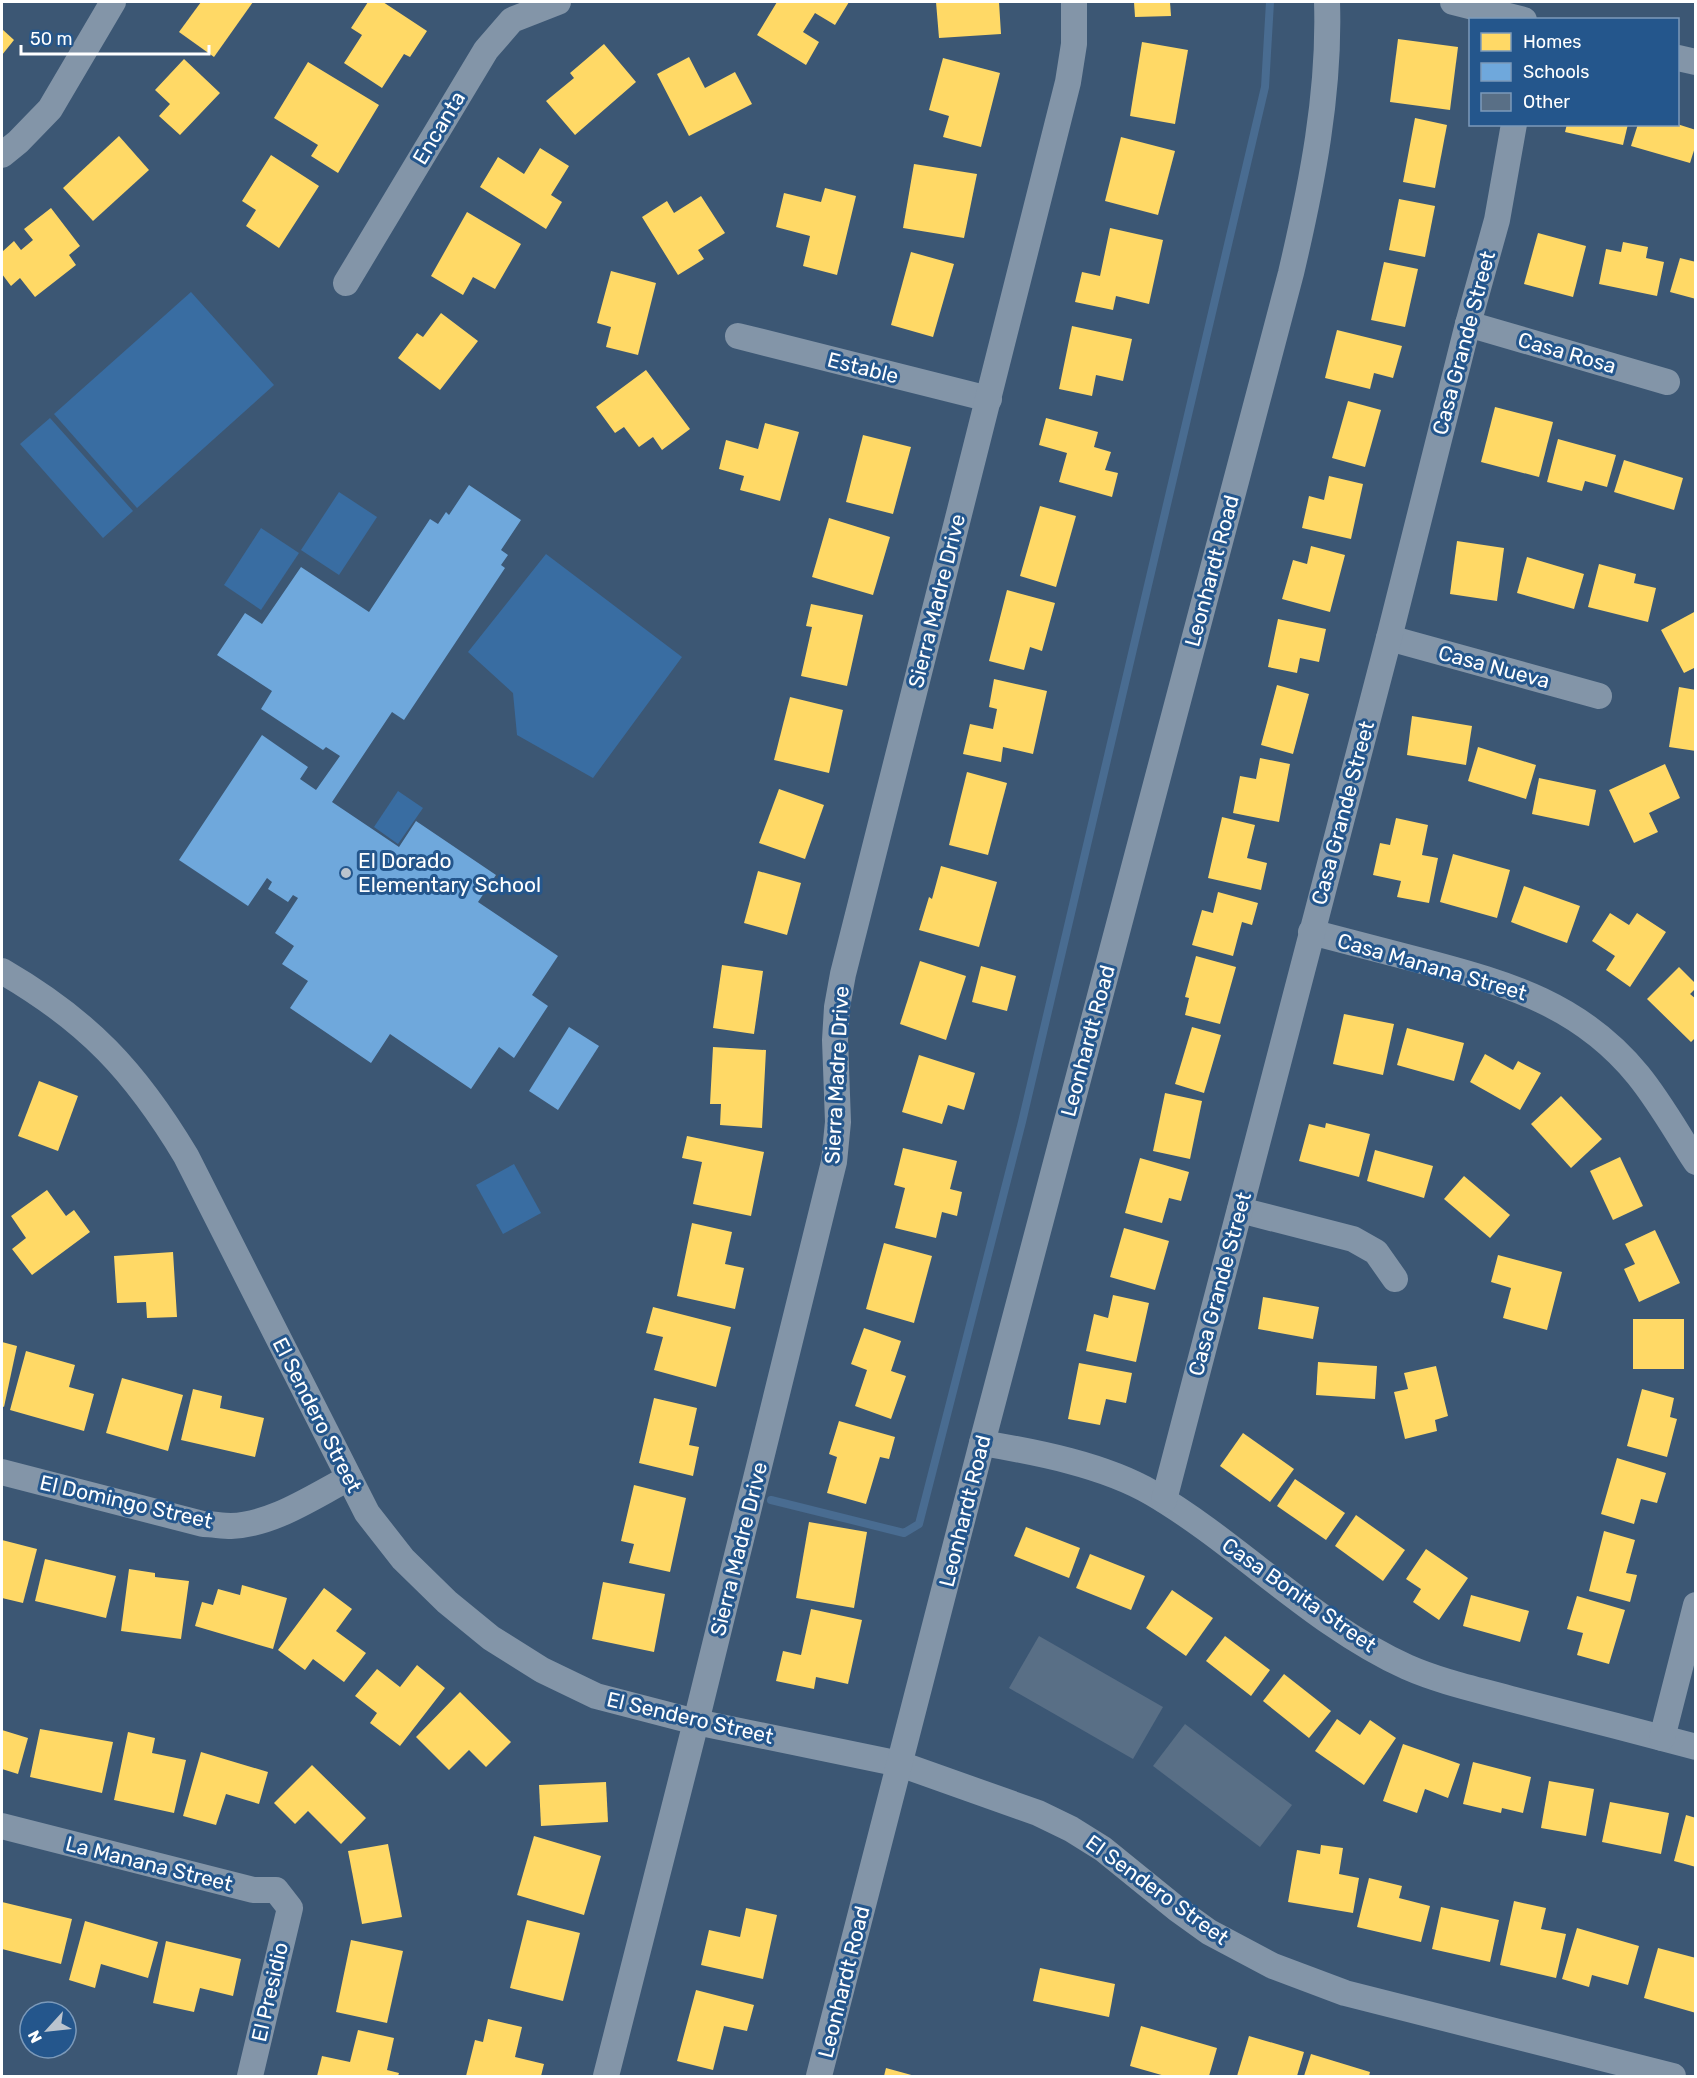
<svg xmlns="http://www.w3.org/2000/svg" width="1697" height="2078" viewBox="0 0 1697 2078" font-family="Rubik,sans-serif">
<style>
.green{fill:#396da2}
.homes{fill:#ffd966}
.schools{fill:#6fa8dc}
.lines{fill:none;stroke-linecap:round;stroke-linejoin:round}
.stream{stroke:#496c91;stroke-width:8}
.building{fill:#596f86}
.minor{stroke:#8395a8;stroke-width:26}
.poi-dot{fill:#bbc4ce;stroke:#24568c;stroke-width:2}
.labels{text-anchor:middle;stroke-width:6;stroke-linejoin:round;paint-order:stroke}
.street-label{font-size:21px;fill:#fff;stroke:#24568c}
.poi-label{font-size:21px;fill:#fff;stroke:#24568c;text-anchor:start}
</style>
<rect width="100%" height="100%" fill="#3c5774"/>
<g class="green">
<path d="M191 292 274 385 137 508 54 414Z"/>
<path d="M50 418 133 511 103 538 20 444Z"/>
<path d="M339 492 377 517 339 575 301 550Z"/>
<path d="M261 528 299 553 261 610 224 585Z"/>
<path d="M546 554 682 657 593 778 517 735 513 693 468 652Z"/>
<path d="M398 791 423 808 398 844 374 827Z"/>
<path d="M514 1164 541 1213 503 1234 476 1185Z"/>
</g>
<g class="homes">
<path d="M201 2H253L214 57 179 32Z"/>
<path d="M368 2H383L427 31 410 57 404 54 382 88 344 63 362 35 351 28Z"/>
<path d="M777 2H849L835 25 815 13 803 32 819 42 806 65 757 35Z"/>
<path d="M936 2H999L1001 34 939 38Z"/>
<path d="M1134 2H1170L1171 16 1135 17Z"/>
<path d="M2 29 14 40 2 55Z"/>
<path d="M1398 39 1458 47 1450 110 1390 102Z"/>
<path d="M1142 42 1188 50 1175 124 1130 116Z"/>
<path d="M604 44 636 82 575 135 546 101 574 78 570 73Z"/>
<path d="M689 57 705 88 735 72 752 104 689 136 657 74Z"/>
<path d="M943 58 1000 73 981 147 943 137 949 116 929 110Z"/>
<path d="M184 59 220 93 180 135 159 116 170 104 155 90Z"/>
<path d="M308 62 379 105 338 173 311 156 318 145 274 118Z"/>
<path d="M1415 118 1447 125 1435 188 1403 182Z"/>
<path d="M1567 124H1628L1623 145 1565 132Z"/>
<path d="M1638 124H1677L1696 130V144L1690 163 1631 146Z"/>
<path d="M119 136 149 170 93 221 63 188Z"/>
<path d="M1121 137 1175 151 1158 215 1105 201Z"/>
<path d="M540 148 569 166 551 195 562 202 546 229 480 187 498 157 524 174Z"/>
<path d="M271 155 319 186 279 248 246 226 256 210 242 201Z"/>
<path d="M914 164 977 174 964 238 903 228Z"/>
<path d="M825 188 856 196 837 275 803 266 810 236 776 227 784 193 821 202Z"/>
<path d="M701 196 725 233 698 250 704 259 678 275 642 217 667 201 674 213Z"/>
<path d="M1399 199 1435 206 1425 257 1389 250Z"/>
<path d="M51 208 80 246 69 255 76 265 35 297 20 278 11 286 2 274V252L14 241 21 250 33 240 24 229Z"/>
<path d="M467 212 521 244 495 289 473 277 463 295 431 276Z"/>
<path d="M1110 228 1163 240 1149 304 1116 296 1113 310 1075 302 1082 272 1100 276Z"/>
<path d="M1538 233 1586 246 1573 297 1524 284Z"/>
<path d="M1623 242 1648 247 1646 258 1664 262 1657 296 1599 284 1606 249 1621 252Z"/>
<path d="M911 252 954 264 933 337 891 325Z"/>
<path d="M1680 258 1696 262V299L1670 292Z"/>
<path d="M1384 262 1418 269 1405 327 1371 320Z"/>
<path d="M611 271 656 283 638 355 606 347 611 327 597 323Z"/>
<path d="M441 313 478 341 440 390 398 358 417 333 423 337Z"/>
<path d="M1072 326 1132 339 1123 381 1096 375 1092 396 1059 389Z"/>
<path d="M1337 330 1402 346 1393 378 1374 373 1370 389 1325 378Z"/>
<path d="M646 370 690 429 662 450 653 437 639 447 624 427 615 433 596 407Z"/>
<path d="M1348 401 1381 410 1365 467 1332 458Z"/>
<path d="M1495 407 1553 422 1539 477 1481 462Z"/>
<path d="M1046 418 1098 432 1094 447 1111 452 1105 470 1118 473 1112 497 1059 482 1067 453 1039 445Z"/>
<path d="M765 423 799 432 780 501 740 490 744 476 719 469 726 440 758 449Z"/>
<path d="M863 435 911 447 893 514 846 502Z"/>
<path d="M1558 439 1616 455 1607 487 1585 481 1582 491 1547 482Z"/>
<path d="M1624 460 1683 478 1674 510 1614 492Z"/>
<path d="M1329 476 1363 484 1351 539 1302 528 1309 496 1324 500Z"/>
<path d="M1040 506 1076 516 1056 587 1020 576Z"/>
<path d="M829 518 890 537 873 595 812 577Z"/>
<path d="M1457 541 1504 548 1497 601 1450 594Z"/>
<path d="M1311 546 1345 555 1330 612 1282 599 1293 560 1307 564Z"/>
<path d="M1527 557 1584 574 1574 609 1517 593Z"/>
<path d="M1599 564 1636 574 1634 583 1656 588 1648 622 1588 607Z"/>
<path d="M1007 590 1055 603 1042 651 1030 647 1024 670 989 661Z"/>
<path d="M811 604 863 615 847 686 801 676 812 627 806 626Z"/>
<path d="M1696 611V667L1684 673 1661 630Z"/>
<path d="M1278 619 1326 629 1319 662 1300 658 1297 673 1268 667Z"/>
<path d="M994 679 1047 691 1033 754 1003 747 1001 762 963 754 970 724 993 729 997 709 989 707Z"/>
<path d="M1277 685 1309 694 1293 754 1261 745Z"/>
<path d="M1679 687 1696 690V751L1669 747Z"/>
<path d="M790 697 843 710 829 773 774 760Z"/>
<path d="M1412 716 1472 726 1466 765 1407 755Z"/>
<path d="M1478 747 1536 765 1526 799 1468 781Z"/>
<path d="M1260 758 1290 764 1279 822 1233 813 1240 776 1256 779Z"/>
<path d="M1665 764 1680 798 1649 813 1658 832 1634 843 1609 790Z"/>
<path d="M967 772 1007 783 988 855 949 845Z"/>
<path d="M1539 778 1596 790 1589 826 1532 814Z"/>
<path d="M779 789 824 805 805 859 759 843Z"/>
<path d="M1222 817 1255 825 1247 858 1267 863 1261 890 1208 878Z"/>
<path d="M1396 818 1428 825 1422 855 1438 858 1429 903 1397 897 1401 881 1373 875 1380 843 1390 845Z"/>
<path d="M1453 854 1510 870 1497 918 1440 902Z"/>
<path d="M941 866 997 882 979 947 919 930 929 897 932 899Z"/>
<path d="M758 871 801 883 787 935 744 923Z"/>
<path d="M1524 886 1580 906 1567 943 1511 922Z"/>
<path d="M1218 892 1258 903 1252 925 1242 922 1233 956 1192 945 1202 910 1213 913Z"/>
<path d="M1610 913 1629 925 1637 913 1666 932 1630 987 1606 970 1615 956 1592 941Z"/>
<path d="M1196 956 1236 967 1220 1024 1185 1015 1189 998 1185 997Z"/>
<path d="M920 961 966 976 946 1040 900 1024Z"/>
<path d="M722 965 763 971 754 1034 713 1028Z"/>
<path d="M981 966 1016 976 1007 1011 972 1002Z"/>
<path d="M1679 967 1696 984V988L1690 994 1696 999V1037L1691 1042 1647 999Z"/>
<path d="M1344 1014 1394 1024 1383 1075 1333 1064Z"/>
<path d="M1192 1027 1221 1035 1204 1093 1175 1084Z"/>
<path d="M1407 1028 1464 1043 1454 1081 1397 1065Z"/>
<path d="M713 1047 766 1050 762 1128 720 1125 721 1104H710Z"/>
<path d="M1485 1054 1513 1070 1518 1061 1541 1073 1520 1110 1470 1082Z"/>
<path d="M919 1055 975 1073 964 1110 948 1105 942 1124 902 1112Z"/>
<path d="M39 1081 78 1096 58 1151 18 1136Z"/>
<path d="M1165 1093 1202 1101 1190 1159 1153 1151Z"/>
<path d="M1561 1096 1602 1139 1571 1168 1531 1124Z"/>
<path d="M1326 1123 1370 1134 1359 1177 1299 1161 1309 1124 1325 1128Z"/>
<path d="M687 1136 764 1152 751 1216 693 1204 702 1162 682 1158Z"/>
<path d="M903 1148 957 1161 950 1189 962 1192 957 1216 942 1212 936 1238 895 1228 905 1188 894 1185Z"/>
<path d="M1375 1150 1433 1166 1424 1198 1367 1181Z"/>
<path d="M1620 1157 1643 1206 1613 1220 1590 1171Z"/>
<path d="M1140 1158 1189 1172 1181 1201 1169 1198 1162 1223 1125 1213Z"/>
<path d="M1464 1176 1510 1215 1490 1238 1444 1199Z"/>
<path d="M47 1190 66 1216 74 1210 90 1232 32 1275 12 1249 26 1238 11 1216Z"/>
<path d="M692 1223 732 1232 725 1264 744 1268 735 1309 677 1296Z"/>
<path d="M1124 1228 1169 1241 1155 1290 1110 1277Z"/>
<path d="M1655 1230 1680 1283 1639 1302 1624 1269 1635 1264 1625 1244Z"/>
<path d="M884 1243 932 1256 914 1323 866 1309Z"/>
<path d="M173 1252 177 1317 147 1318 146 1302 117 1303 114 1256Z"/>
<path d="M1498 1255 1562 1272 1547 1330 1503 1318 1511 1288 1491 1282Z"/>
<path d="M1113 1295 1149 1303 1136 1362 1086 1351 1094 1314 1108 1318Z"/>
<path d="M1263 1297 1319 1307 1313 1339 1258 1329Z"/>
<path d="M653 1307 731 1327 716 1387 654 1370 663 1337 646 1333Z"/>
<rect x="1633" y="1319" width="51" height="50"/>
<path d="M864 1328 901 1341 891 1371 906 1376 891 1419 855 1406 867 1370 851 1364Z"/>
<path d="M2 1342 17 1346 4 1407 2 1406Z"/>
<path d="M26 1351 75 1365 69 1387 94 1394 84 1431 10 1410Z"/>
<path d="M1318 1362 1377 1366 1375 1399 1316 1395Z"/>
<path d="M1079 1363 1132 1373 1126 1403 1106 1399 1100 1425 1068 1419Z"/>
<path d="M1436 1366 1448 1416 1435 1420 1437 1431 1405 1439 1394 1392 1408 1389 1404 1373Z"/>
<path d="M122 1378 183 1395 168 1451 106 1433Z"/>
<path d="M193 1389 222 1396 220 1408 264 1418 255 1457 181 1440Z"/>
<path d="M1642 1389 1674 1398 1670 1417 1677 1419 1667 1457 1627 1446Z"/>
<path d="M654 1398 697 1408 689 1445 699 1447 693 1476 639 1463Z"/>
<path d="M839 1421 895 1437 889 1459 880 1457 866 1504 827 1493 837 1457 829 1454Z"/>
<path d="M1243 1433 1294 1469 1270 1502 1220 1466Z"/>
<path d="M1617 1458 1666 1473 1657 1503 1641 1499 1634 1524 1601 1514Z"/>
<path d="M1295 1479 1345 1513 1326 1540 1277 1506Z"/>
<path d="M634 1485 686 1498 670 1572 629 1563 634 1544 621 1541Z"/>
<path d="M1356 1515 1405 1550 1383 1581 1335 1546Z"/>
<path d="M809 1522 867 1532 854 1608 796 1598Z"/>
<path d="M1026 1527 1080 1548 1069 1578 1014 1556Z"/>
<path d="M1604 1531 1635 1540 1626 1573 1637 1575 1630 1602 1589 1591Z"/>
<path d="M2 1540 37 1549 23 1603 2 1598Z"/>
<path d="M1426 1549 1468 1578 1439 1620 1413 1602 1421 1589 1406 1579Z"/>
<path d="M1090 1554 1145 1576 1131 1610 1076 1588Z"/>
<path d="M45 1559 116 1576 106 1618 35 1601Z"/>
<path d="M129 1569 155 1573V1577L189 1581 181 1639 121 1631Z"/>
<path d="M603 1582 665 1594 654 1652 592 1639Z"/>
<path d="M242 1585 287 1598 273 1649 195 1626 202 1602 213 1605 218 1589 240 1595Z"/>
<path d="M324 1588 352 1609 336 1631 366 1653 344 1682 313 1659 305 1670 278 1650Z"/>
<path d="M1172 1590 1213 1618 1186 1656 1146 1628Z"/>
<path d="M1471 1595 1529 1611 1520 1642 1463 1626Z"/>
<path d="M1577 1596 1625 1610 1609 1664 1577 1655 1583 1633 1567 1629Z"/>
<path d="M811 1609 862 1620 848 1684 816 1677 814 1689 776 1681 783 1651 801 1655Z"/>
<path d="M1225 1636 1270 1670 1251 1696 1206 1661Z"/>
<path d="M417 1665 445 1688 400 1746 370 1723 377 1713 355 1696 377 1669 400 1687Z"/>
<path d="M1284 1674 1331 1711 1309 1738 1263 1701Z"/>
<path d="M460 1692 511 1742 486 1767 469 1750 449 1770 416 1737Z"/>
<path d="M1337 1719 1360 1735 1370 1720 1396 1738 1364 1785 1315 1751Z"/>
<path d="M40 1729 113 1742 102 1793 30 1777Z"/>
<path d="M2 1730 28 1738 18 1774 2 1769Z"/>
<path d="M128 1732 155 1738 152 1753 186 1760 174 1813 114 1800Z"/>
<path d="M1403 1744 1460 1764 1448 1798 1425 1789 1417 1813 1383 1801Z"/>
<path d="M201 1752 268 1772 259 1804 226 1794 216 1825 183 1816Z"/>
<path d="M1473 1762 1531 1777 1523 1813 1502 1808 1501 1813 1463 1804Z"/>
<path d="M312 1765 366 1818 341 1844 308 1811 295 1824 274 1803Z"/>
<path d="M1549 1781 1594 1789 1586 1836 1541 1828Z"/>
<path d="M606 1782 608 1822 541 1826 539 1785Z"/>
<path d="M1610 1802 1669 1813 1661 1854 1602 1842Z"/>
<path d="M1686 1815 1696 1818V1867L1674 1861Z"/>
<path d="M534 1836 601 1856 584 1915 517 1895Z"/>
<path d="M388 1844 402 1917 362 1924 348 1851Z"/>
<path d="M1321 1845 1343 1848 1339 1874 1359 1878 1353 1913 1288 1902 1297 1850 1320 1854Z"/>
<path d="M1369 1878 1402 1886 1399 1898 1430 1906 1421 1942 1357 1927Z"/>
<path d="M1514 1901 1546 1908 1541 1929 1566 1934 1556 1978 1500 1965Z"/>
<path d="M2 1902 72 1919 61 1964 2 1949Z"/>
<path d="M1441 1907 1499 1920 1490 1962 1432 1949Z"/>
<path d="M746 1908 777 1915 763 1979 701 1965 709 1930 740 1937Z"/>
<path d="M527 1920 580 1933 563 2001 510 1988Z"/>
<path d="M85 1921 158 1942 148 1978 101 1964 95 1988 69 1980Z"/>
<path d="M1577 1928 1639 1946 1628 1985 1592 1975 1589 1987 1562 1979Z"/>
<path d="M351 1940 403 1951 387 2023 336 2012Z"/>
<path d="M166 1941 241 1959 233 1996 200 1988 194 2012 153 2003Z"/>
<path d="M1658 1948 1696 1958V2013L1644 1998Z"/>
<path d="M1040 1968 1115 1984 1109 2017 1033 2001Z"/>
<path d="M696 1990 754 2005 747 2031 724 2026 713 2070 677 2061Z"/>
<path d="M488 2019 522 2027 515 2057 544 2064 541 2076H466L475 2040 483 2042Z"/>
<path d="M1141 2026 1217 2048 1209 2076H1165L1130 2066Z"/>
<path d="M358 2030 394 2038 387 2070 399 2073 398 2076H317L322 2056 350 2062Z"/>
<path d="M1249 2036 1304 2052 1297 2076H1237Z"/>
<path d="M1311 2054 1370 2072 1369 2076H1304Z"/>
<path d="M886 2068 915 2076H884Z"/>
</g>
<g class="schools">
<path d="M469 485 521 520 501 550 508 555 501 565 505 568 404 720 392 712 332 802 399 847 416 821 496 875 478 902 558 956 532 995 548 1006 514 1058 499 1047 471 1089 390 1034 371 1063 290 1008 308 981 282 964 294 946 275 933 298 898 293 895 288 902 268 889 272 882 267 878 248 906 179 860 262 735 308 767 300 779 316 790 340 756 326 747 323 750 261 709 272 691 217 655 245 613 262 624 301 567 369 612 430 519 438 524 446 512 449 515Z"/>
<path d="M569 1027 599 1046 558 1110 529 1091Z"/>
</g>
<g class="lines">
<path class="stream" d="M771 1500 904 1533 919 1524 1022 1122 1265 87 1270 2"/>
</g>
<g class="building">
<path d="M1039 1636 1163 1707 1133 1759 1009 1688Z"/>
<path d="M1185 1724 1292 1805 1260 1847 1153 1766Z"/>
</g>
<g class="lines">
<g class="minor">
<path d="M1453 2 1524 20"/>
<path d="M1678 58 1696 62"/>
<path d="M2 155 18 142 50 109 113 2"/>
<path d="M346 283 486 50 512 20 558 2"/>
<path d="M1468 324 1667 382"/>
<path d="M738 336 989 399"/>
<path d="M1389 638 1599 696"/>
<path d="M1311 932C1349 942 1387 952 1426 962 1509 984 1581 1005 1638 1075 1660 1102 1677 1133 1696 1162"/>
<path d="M2 971C88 1021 135 1071 186 1156L367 1513 403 1559 447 1602 491 1638 542 1670 596 1696 696 1722 900 1764 1038 1813 1071 1829 1103 1849 1177 1909 1209 1932 1273 1966 1345 1993 1673 2076"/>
<path d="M1240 1210 1353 1239 1376 1252 1395 1279"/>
<path d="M982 1443C1036 1452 1104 1465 1152 1493 1239 1544 1314 1625 1407 1667 1441 1682 1479 1690 1515 1700 1575 1715 1636 1731 1696 1747"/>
<path d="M2 1472 203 1524C212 1524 222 1526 231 1526 274 1524 312 1497 349 1478"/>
<path d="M1164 1500 1389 638 1468 324 1497 220 1514 124"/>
<path d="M1662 1738 1696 1605"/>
<path d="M2 1826 253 1890H276L290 1908 250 2076"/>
<path d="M606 2076 696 1722 834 1162 838 1122 835 1040 837 1007 843 974 1068 82 1074 44V2"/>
<path d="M819 2076 982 1443 1291 273C1312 184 1330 93 1327 2"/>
</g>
</g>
<circle class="poi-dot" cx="346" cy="873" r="6"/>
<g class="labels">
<g class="street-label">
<text transform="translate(439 128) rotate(-59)" y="7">Encanta</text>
<text transform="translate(1464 343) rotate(-75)" y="7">Casa Grande Street</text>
<text transform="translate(1567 353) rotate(16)" y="7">Casa Rosa</text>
<text transform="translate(863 368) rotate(14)" y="7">Estable</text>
<text transform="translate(1212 571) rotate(-75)" y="7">Leonhardt Road</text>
<text transform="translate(937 601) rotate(-76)" y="7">Sierra Madre Drive</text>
<text transform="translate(1494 667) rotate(15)" y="7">Casa Nueva</text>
<text transform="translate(1343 813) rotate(-75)" y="7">Casa Grande Street</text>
<text transform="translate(1432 967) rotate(16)" y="7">Casa Manana Street</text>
<text transform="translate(1088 1041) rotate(-75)" y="7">Leonhardt Road</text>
<text transform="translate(837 1075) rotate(-87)" y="7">Sierra Madre Drive</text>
<text transform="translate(1220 1284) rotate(-75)" y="7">Casa Grande Street</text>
<text transform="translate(317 1415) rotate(63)" y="7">El Sendero Street</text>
<text transform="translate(126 1502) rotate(13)" y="7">El Domingo Street</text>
<text transform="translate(965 1511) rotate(-76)" y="7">Leonhardt Road</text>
<text transform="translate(739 1549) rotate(-76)" y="7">Sierra Madre Drive</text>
<text transform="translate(1299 1595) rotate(35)" y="7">Casa Bonita Street</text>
<text transform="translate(690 1718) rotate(13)" y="7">El Sendero Street</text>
<text transform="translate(149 1864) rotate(14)" y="7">La Manana Street</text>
<text transform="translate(1157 1890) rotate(36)" y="7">El Sendero Street</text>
<text transform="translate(844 1982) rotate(-76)" y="7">Leonhardt Road</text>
<text transform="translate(270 1992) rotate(-77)" y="7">El Presidio</text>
</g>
<g class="poi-label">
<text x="358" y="868">El Dorado<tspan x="358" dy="24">Elementary School</tspan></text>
</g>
</g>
<rect width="1697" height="2078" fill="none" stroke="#ffffff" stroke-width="6"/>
<rect x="1469" y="18" width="210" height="108" fill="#24568c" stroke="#7c9aba" stroke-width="1.5"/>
<rect x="1481" y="33" width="30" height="18" fill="#ffd966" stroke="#7c9aba" stroke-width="1.5"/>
<text x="1523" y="48" font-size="18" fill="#ffffff">Homes</text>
<rect x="1481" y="63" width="30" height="18" fill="#6fa8dc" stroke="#7c9aba" stroke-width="1.5"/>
<text x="1523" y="78" font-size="18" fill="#ffffff">Schools</text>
<rect x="1481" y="93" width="30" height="18" fill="#596f86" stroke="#7c9aba" stroke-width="1.5"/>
<text x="1523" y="108" font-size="18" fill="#ffffff">Other</text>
<g transform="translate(48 2030) rotate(243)"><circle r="28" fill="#24568c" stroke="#7c9aba" stroke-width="1.5"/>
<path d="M0-4.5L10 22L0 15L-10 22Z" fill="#bbc4ce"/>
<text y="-9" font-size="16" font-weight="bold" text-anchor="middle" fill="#ffffff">N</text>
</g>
<path d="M21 45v9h188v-9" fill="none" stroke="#ffffff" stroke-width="3"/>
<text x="30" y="45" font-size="18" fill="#ffffff" stroke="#24568c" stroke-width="4.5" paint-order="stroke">50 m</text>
</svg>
